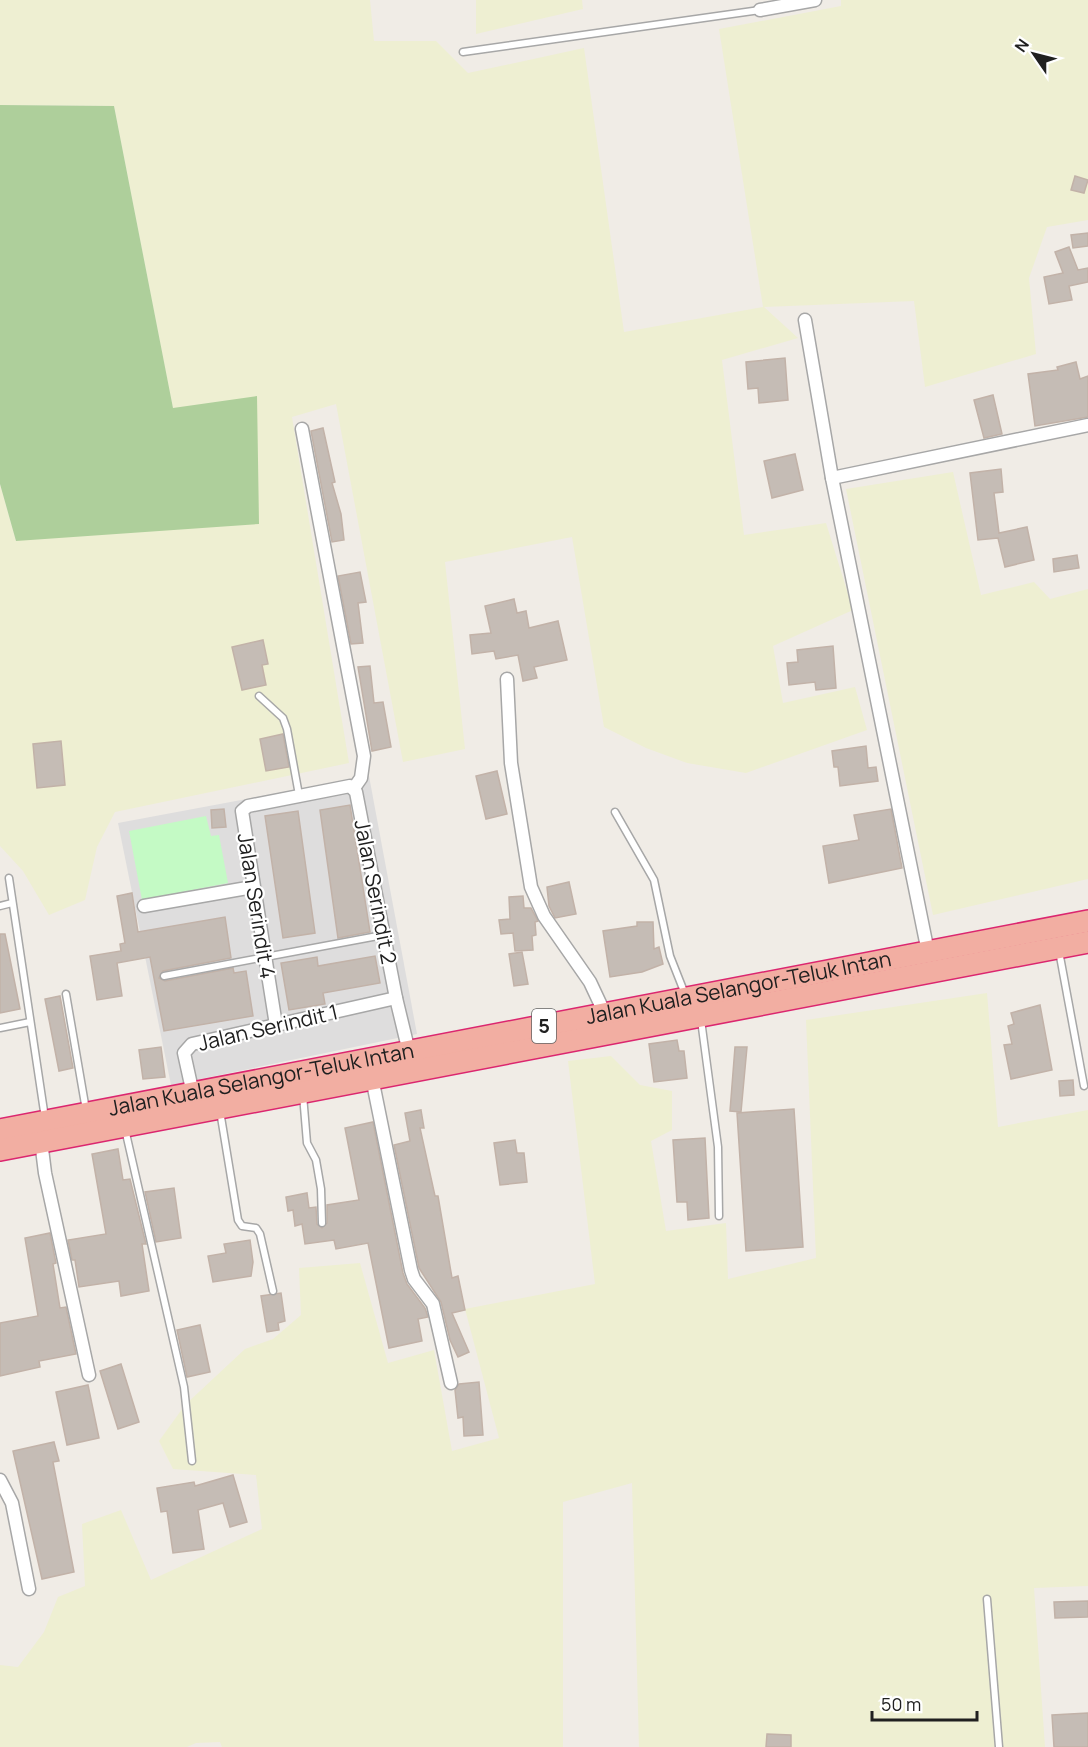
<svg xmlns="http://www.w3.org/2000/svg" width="1088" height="1747" viewBox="0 0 1088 1747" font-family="Manrope,sans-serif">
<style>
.residential{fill:#dedddd}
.farmland{fill:#eeefd2}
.forest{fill:#aecf9b}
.park{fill:#c4fac5}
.building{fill:#c5bcb5;stroke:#c2b2a8;stroke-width:1.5}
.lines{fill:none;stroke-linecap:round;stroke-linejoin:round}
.service-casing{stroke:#a7a7a7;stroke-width:9}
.minor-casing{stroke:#a7a7a7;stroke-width:15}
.trunk-casing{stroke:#db266f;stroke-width:24}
.service{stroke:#fff;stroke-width:6}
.minor{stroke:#fff;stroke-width:12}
.trunk{stroke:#f2aea2;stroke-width:21}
.labels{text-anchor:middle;stroke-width:4.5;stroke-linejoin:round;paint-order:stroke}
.shield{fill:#fff;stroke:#636363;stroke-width:1.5}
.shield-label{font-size:20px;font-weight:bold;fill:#202020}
.street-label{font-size:21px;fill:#202020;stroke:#fff}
</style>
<rect width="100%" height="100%" fill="#f0ece6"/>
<path class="residential" d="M369 776 417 1034 171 1085 118 823Z"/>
<g class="farmland">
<path d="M0 0H370L374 41H436L468 73 584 48 624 332 763 307 719 29 841 6V0H1088V220L1047 227 1029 278 1036 354 925 387 914 301 764 307 798 338 722 360 744 535 826 523 853 610 773 646 783 703 855 687 867 730 746 773 687 763 646 748 604 727 572 537 445 562 465 749 403 762 336 404 292 417 349 763 115 812 97 847 85 900 49 915 23 871 0 846V484L16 541 173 409 114 106 0 105Z"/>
<path d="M476 0H582L583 9 476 34Z"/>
<path d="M953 472 981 595 1034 582 1050 599 1088 589V879L933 915 846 489Z"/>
<path d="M987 993 998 1127 1088 1110V1586L1034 1588 1045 1747H639L632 1483 563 1502V1747H222L220 1742 196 1743 187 1747H0V1665L18 1667 44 1632 58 1597 85 1586 82 1524 121 1510 151 1580 262 1529 256 1475 173 1469 159 1441 185 1405 245 1349 273 1339 301 1315 299 1268 360 1263 388 1363 434 1350 452 1451 499 1438 465 1309 595 1284 568 1061 611 1056 640 1085 672 1091V1130L651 1141 666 1231 726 1223 728 1279 816 1258 806 1020Z"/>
</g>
<path class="forest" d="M0 105 114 106 173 408 257 396 259 524 16 541 0 484Z"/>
<path class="park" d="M206 816 211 836 219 835 228 883 142 900 129 831Z"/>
<g class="building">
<path d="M1075 176 1088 180 1084 193 1071 190Z"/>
<path d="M1088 233V246L1073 248 1071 235Z"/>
<path d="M1069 247 1078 270 1088 268V282L1069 286 1072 300 1049 304 1044 277 1063 273 1055 252Z"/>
<path d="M785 358 788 400 759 403 758 388 748 389 746 362Z"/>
<path d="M1076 362 1080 379 1088 376V417L1035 426 1028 374 1058 370 1057 367Z"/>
<path d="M993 395 1002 434 984 438 974 400Z"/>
<path d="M323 428 335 482 332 483 341 514 344 540 332 542 311 431Z"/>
<path d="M795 454 803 490 772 498 764 461Z"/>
<path d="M1001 469 1003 492 994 493 999 533 1027 527 1034 560 1005 567 998 538 978 540 970 473Z"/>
<path d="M1077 555 1079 568 1054 572 1053 559Z"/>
<path d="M360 572 366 602 358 603 363 643 351 644 338 576Z"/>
<path d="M514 599 517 613 526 611 529 628 558 621 567 660 534 667 537 678 523 681 518 655 496 659 494 651 472 654 470 635 491 633 485 606Z"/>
<path d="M263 640 268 664 262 665 266 685 242 690 232 647Z"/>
<path d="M833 646 836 688 816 690 815 682 789 685 787 663 798 662 797 650Z"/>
<path d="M370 666 374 703 383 702 391 747 372 751 358 667Z"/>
<path d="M283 734 289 767 266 771 260 739Z"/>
<path d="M61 741 65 785 37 788 33 744Z"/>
<path d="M866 746 868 768 876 767 878 781 840 786 838 767H834L832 751Z"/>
<path d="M497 771 507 814 486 819 476 776Z"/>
<path d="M350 805 370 932 338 938 320 810Z"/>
<path d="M224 809 226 827 212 828 211 810Z"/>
<path d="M891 809 902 868 829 883 823 846 859 840 854 815Z"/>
<path d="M298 811 315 933 283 938 265 816Z"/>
<path d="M569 882 576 914 555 918 549 906 547 887Z"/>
<path d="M132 893 138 932 225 917 231 958 163 971 159 978 165 981 233 968 234 973 246 971 253 1016 164 1031 150 957 117 963 122 996 97 1000 90 956 121 951 120 944 125 943 117 896Z"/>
<path d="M523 896 524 908H531L538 921 535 922 536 935 532 936 533 950 515 951 513 933 501 934 499 920 510 919 509 897Z"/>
<path d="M637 922H653L654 949 659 947 663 964 642 972 610 977 603 931 637 926Z"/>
<path d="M0 934H5L20 1009 0 1013Z"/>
<path d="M522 952 528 984 514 986 509 954Z"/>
<path d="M375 956 380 983 323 993 325 1004 289 1010 281 963 317 957 318 966Z"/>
<path d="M60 996 73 1068 59 1071 45 999Z"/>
<path d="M1040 1005 1052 1070 1011 1079 1004 1045 1012 1044 1008 1026 1014 1024 1011 1013Z"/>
<path d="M677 1040 679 1051H684L687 1078 654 1082 649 1044Z"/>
<path d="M161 1047 165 1077 143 1079 139 1050Z"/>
<path d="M735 1047H747L741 1112 730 1111Z"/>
<path d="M1073 1080 1074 1095 1060 1096 1059 1081Z"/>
<path d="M794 1109 803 1247 746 1251 737 1113Z"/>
<path d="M421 1110 424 1128H420L435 1196H438L452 1278 458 1276 465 1310 452 1313 469 1352 458 1357 450 1340 441 1302 419 1268 394 1145 410 1141 405 1113Z"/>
<path d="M373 1122 403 1273 407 1284 425 1308 428 1317 418 1319 422 1341 389 1348 368 1243 336 1249 334 1240 305 1244 302 1224 295 1226 293 1210 288 1211 286 1197 307 1193 309 1208 316 1207 317 1224 322 1228 327 1223V1205L359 1200 345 1128Z"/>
<path d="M705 1138 709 1218 688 1220 687 1202H677L673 1140Z"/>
<path d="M515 1140 517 1153H524L527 1182 500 1185 494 1143Z"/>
<path d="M118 1149 123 1180 130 1179 146 1244H142L149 1291 121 1296 119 1281 79 1287 75 1260H72L68 1240 106 1234 92 1154Z"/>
<path d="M174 1188 181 1238 156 1242 145 1192Z"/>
<path d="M50 1233 56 1263 53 1264 60 1308 66 1307 76 1354 39 1361 40 1367 0 1376V1323L38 1316 25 1238Z"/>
<path d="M250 1240 253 1262 251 1276 213 1282 208 1256 226 1253 224 1244Z"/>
<path d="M281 1293 285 1321 278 1323 279 1330 267 1332 261 1296Z"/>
<path d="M200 1325 210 1372 187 1377 177 1330Z"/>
<path d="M121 1364 139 1422 118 1429 100 1371Z"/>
<path d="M479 1382 483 1435 464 1436 463 1417 458 1418 455 1390 459 1384Z"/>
<path d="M88 1385 99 1438 67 1445 56 1392Z"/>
<path d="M54 1442 59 1461 53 1462 74 1572 42 1579 13 1451Z"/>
<path d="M233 1475 247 1522 230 1527 223 1503 198 1510 204 1549 173 1553 167 1511 161 1512 157 1488 194 1482 195 1486Z"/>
<path d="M1088 1601V1617L1055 1618 1054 1602Z"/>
<path d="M1088 1713V1747H1054L1052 1715Z"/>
<path d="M767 1734 791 1735V1747H766Z"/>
</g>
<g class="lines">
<defs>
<g id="service">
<path d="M463 52 760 10"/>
<path d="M259 696 283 718 287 729 299 795"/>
<path d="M615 812 654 880 670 956 685 994"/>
<path d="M9 878 45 1118"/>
<path d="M0 906 12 903"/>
<path d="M1059 951 1084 1086"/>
<path d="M164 976 383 935"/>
<path d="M66 994 86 1110"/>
<path d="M701 1020 718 1147 719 1216"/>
<path d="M0 1028 30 1022"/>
<path d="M303 1095 307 1143 316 1160 321 1189 322 1223"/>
<path d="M220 1111 238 1220 242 1226 256 1228 260 1234 273 1291"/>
<path d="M125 1129 184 1387 192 1461"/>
<path d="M987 1599 999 1747"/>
</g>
<g id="minor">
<path d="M760 10 815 0"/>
<path d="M805 320 832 478 928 952"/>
<path d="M302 429 364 756 361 778 354 788"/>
<path d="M832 478 1088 425"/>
<path d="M507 679 511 763 531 887 544 916 590 982 605 1014"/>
<path d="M144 906 253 887"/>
<path d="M276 1025 242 811 248 806 350 786 356 792 396 998 409 1052"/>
<path d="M372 1078 411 1270 414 1279 433 1304 451 1383"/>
<path d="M193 1094 184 1053 192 1044 396 998"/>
<path d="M41 1141 45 1173 89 1375"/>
<path d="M0 1480 12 1503 29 1589"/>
</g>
<g id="trunk">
<path id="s1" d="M0 1130 1088 921"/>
<path d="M0 1150 1088 942"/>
</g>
</defs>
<use href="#service" class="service-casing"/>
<use href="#minor" class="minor-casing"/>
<use href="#trunk" class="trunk-casing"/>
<use href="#service" class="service"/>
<use href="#minor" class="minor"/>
<use href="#trunk" class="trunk"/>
</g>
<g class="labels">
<rect class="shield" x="532" y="1009" width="24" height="34" rx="4.5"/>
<g class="shield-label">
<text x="544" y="1033">5</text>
</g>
<g class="street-label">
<text transform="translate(375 892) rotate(79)" y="7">Jalan Serindit 2</text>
<text transform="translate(256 906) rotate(81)" y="7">Jalan Serindit 4</text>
<text dy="7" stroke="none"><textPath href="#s1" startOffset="752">Jalan Kuala Selangor-Teluk Intan</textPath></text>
<text transform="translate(268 1028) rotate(-13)" y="7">Jalan Serindit 1</text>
<text dy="7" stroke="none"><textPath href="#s1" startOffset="266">Jalan Kuala Selangor-Teluk Intan</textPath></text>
</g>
</g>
<g transform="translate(1034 54) rotate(305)" stroke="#ffffff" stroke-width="4.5" paint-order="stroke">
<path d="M0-4.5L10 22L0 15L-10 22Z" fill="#202020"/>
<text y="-9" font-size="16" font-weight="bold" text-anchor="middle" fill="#202020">N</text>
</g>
<path d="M872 1711v9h105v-9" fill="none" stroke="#202020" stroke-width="3"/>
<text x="881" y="1711" font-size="18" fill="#202020" stroke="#ffffff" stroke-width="4.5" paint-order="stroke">50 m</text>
</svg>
